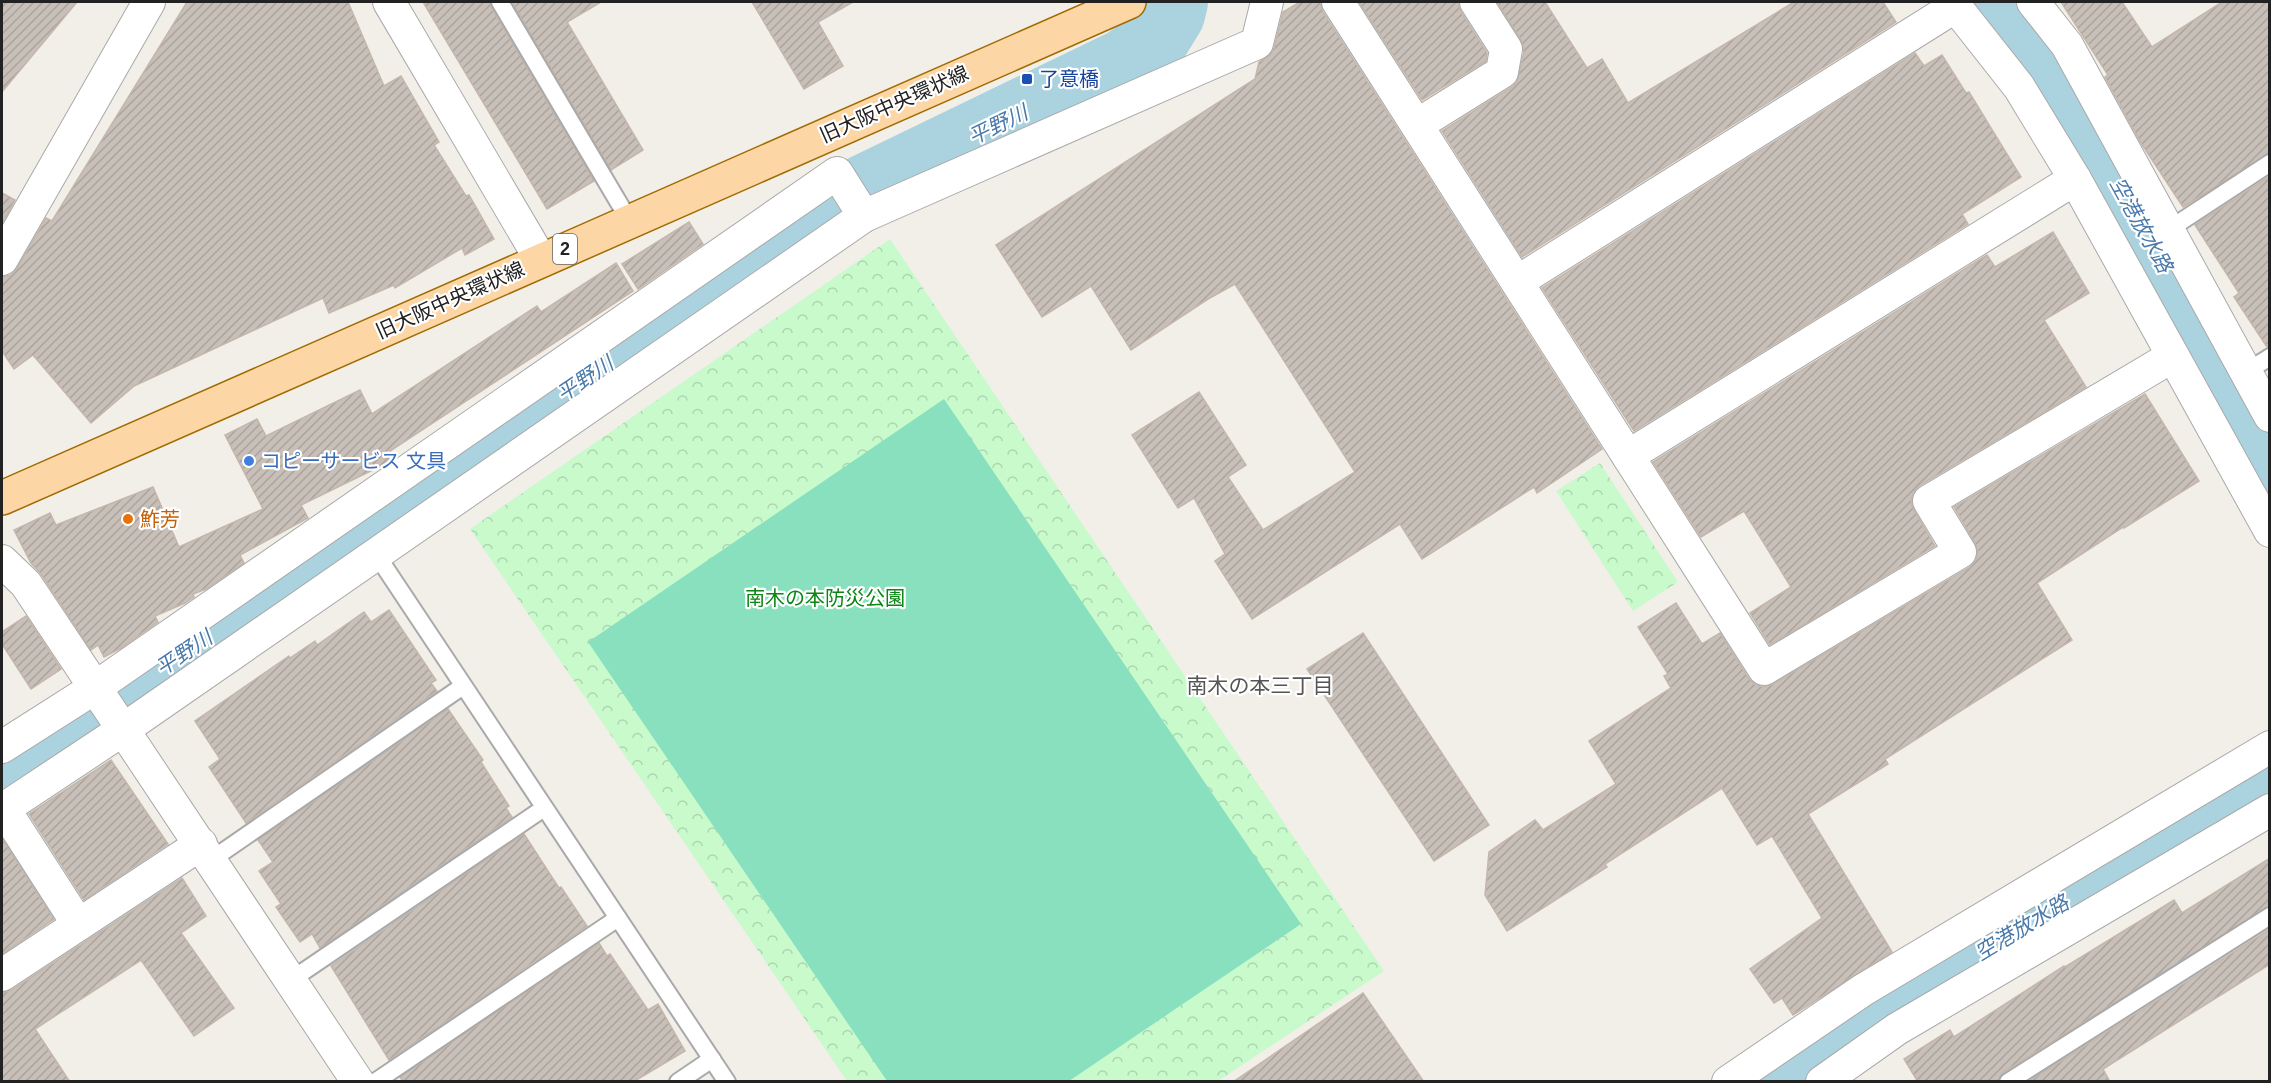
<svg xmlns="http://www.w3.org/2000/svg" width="2271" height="1083" viewBox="0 0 2271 1083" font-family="Arial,'Noto Sans JP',sans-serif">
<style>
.park{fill:url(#park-crowns)}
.pitch{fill:#88e0be}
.pier{fill:#fff}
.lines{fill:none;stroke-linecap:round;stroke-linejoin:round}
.river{stroke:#aad3df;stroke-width:70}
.building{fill:url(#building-hatch);stroke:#c4b6ab;stroke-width:1.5}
.service-casing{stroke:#a9a9a9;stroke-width:20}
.minor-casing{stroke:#a9a9a9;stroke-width:34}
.primary-casing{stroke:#a06b00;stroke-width:36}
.service{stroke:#fff;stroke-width:16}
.minor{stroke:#fff;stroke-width:32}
.primary{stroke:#fcd6a4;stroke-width:33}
.transit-dot{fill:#1a4fb4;stroke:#fff;stroke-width:2}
.shop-dot{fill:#3f7fe0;stroke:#fff;stroke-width:2}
.food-dot{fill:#e8710a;stroke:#fff;stroke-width:2}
.labels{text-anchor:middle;stroke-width:4.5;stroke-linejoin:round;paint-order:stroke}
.shield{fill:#fff;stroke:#646464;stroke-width:1.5}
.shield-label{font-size:18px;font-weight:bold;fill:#222}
.transit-label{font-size:20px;fill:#164399;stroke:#fff;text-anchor:start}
.street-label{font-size:20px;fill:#222;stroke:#fff}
.shop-label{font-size:20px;fill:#366cbe;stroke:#fff;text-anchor:start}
.food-label{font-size:20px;fill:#c56008;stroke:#fff;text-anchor:start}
.park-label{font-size:20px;fill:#0c8416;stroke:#fff}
.water-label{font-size:21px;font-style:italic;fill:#4a7aab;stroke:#fff}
.neighbourhood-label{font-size:21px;fill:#555;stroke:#fff}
</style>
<defs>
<pattern id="park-crowns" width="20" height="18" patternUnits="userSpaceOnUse" patternTransform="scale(1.5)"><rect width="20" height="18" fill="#c8facc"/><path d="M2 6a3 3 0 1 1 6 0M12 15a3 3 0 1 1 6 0" fill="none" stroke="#acd6af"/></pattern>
<pattern id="building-hatch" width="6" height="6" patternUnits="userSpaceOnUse" patternTransform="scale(1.5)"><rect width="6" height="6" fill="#c7bfb8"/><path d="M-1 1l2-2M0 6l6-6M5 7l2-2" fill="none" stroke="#aba49e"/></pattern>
</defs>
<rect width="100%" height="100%" fill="#f2efe9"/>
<g class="park">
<path d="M890 239 1384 971 1218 1081H847L470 529Z"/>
<path d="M1600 463 1678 582 1633 611 1556 491Z"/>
</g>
<path class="pitch" d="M944 399 1301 924 1069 1081H887L588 642Z"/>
<path class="pier" d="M1145 2H1200L1142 26Z"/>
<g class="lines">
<g class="river">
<path d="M1998 2 2064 85 2270 457"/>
<path d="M2 779 77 730 853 195 1126 63 1151 45 1170 14 1173 2"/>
<path d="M1779 1082 1879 1013 2270 780"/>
</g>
</g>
<g class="building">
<path d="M2 2H77L2 92Z"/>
<path d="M187 2H348L384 86 401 76 439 142 434 145 466 196 469 195 494 239 465 255 462 248 395 288 394 285 329 313 323 298 134 386 91 423 33 355 14 369 2 351V277L11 275 17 268 46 218 52 221Z"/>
<path d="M423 2H490L491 7 594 181 547 209Z"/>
<path d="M512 2H601L567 22 643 150 611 170Z"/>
<path d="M752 2H853L818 22 843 66 804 89Z"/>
<path d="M1300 2H1320L1323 12 1602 449 1537 493 1534 487 1422 559 1400 524 1252 619 1215 561 1225 554 1194 498 1178 508 1132 435 1199 392 1246 465 1228 477 1263 530 1355 472 1235 284 1208 299 1131 350 1091 286 1042 317 996 245 1255 79 1259 62 1270 55 1274 48 1283 12Z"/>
<path d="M1359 2H1458L1461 12 1487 53 1486 61 1422 100Z"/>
<path d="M1497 2H1545L1587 68 1602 59 1628 103 1794 2H1883L1896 22 1522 257 1442 131 1512 87 1517 82 1524 52 1521 40Z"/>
<path d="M2061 2H2122L2152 47 2222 2H2270V153L2183 207 2141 143 2105 77 2108 75Z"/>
<path d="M1915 53 1924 66 1942 55 1966 93 1969 92 2021 177 1962 214 1968 224 1634 431 1542 288Z"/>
<path d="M2270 176V347H2267L2234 297 2239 293 2195 225Z"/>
<path d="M2 193 15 200 2 224Z"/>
<path d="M689 222 703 244 638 289 622 264Z"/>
<path d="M2053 232 2089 293 2044 320 2086 387 1919 486 1913 493 1911 502 1914 510 1935 546 1770 645 1750 613 1791 587 1744 511 1701 537 1653 462 1987 255 1995 267Z"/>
<path d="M616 263 633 291 390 451 394 458 389 462 301 505 308 518 240 555 244 563 206 589 193 594 194 597 185 603 155 616 158 622 121 648 104 657 98 645 91 650 41 574 31 563 14 530 50 513 56 525 153 487 179 547 263 509 225 435 257 419 266 436 360 390 372 414 537 306 541 312Z"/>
<path d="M2145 394 2199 481 2124 528 2123 527 2037 583 2072 640 1885 759 1888 764 1808 814 1892 952 1793 1015 1782 998 1774 1003 1750 969 1822 918 1772 836 1757 845 1722 788 1605 864 1607 867 1507 931 1485 895 1489 852 1535 820 1543 830 1616 784 1589 741 1671 688 1664 676 1668 674 1638 627 1676 603 1702 644 1720 633 1749 679 1756 685 1764 687 1773 684 1970 567 1976 560 1978 551 1975 543 1954 507Z"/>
<path d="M389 610 436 680 431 683 437 691 246 823 209 767 220 759 195 721 289 656 290 658 315 641 317 645 364 612 371 622Z"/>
<path d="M26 616 61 669 31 689 2 644V632Z"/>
<path d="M1363 633 1489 825 1434 861 1307 669Z"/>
<path d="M448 709 483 760 481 762 509 806 506 808 512 817 320 948 312 934 300 942 276 907 281 904 259 871 273 862 258 840Z"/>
<path d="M111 760 168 844 84 900 29 814Z"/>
<path d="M524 834 559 888 561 887 587 926 389 1060 331 966Z"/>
<path d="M2 838 54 919 2 954Z"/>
<path d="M2270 858V906L2002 1073 1998 1082H1918L1904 1059 1950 1030 1954 1037 2064 966 2065 967 2174 900 2182 913Z"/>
<path d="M182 878 206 916 181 933 234 1008 194 1036 141 960 35 1029 70 1082H2V993L12 990Z"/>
<path d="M2270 929V964L2103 1069 2110 1082H2028Z"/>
<path d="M599 943 607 956 610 954 648 1010 658 1004 685 1051 633 1082H403L400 1077Z"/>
<path d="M1363 993 1424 1082H1233Z"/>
</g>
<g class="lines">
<defs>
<g id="service">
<path d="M500 2 629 220"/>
<path d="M2168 230 2270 163"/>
<path d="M2246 372 2270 357"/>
<path d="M376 554 727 1082"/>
<path d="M211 860 463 686"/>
<path d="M291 980 544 808"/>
<path d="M375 1082 618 918"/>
<path d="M678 1082 712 1059"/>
<path d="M2008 1082 2270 916"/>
</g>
<g id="minor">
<path d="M389 2 541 260"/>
<path d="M1338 2 1764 669 1960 552 1929 501 2173 356"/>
<path d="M1952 2 2019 87 2075 179 2270 531"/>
<path d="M2033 2 2067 45 2270 416"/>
<path d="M1417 125 1502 72 1506 49 1476 2"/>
<path d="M2 259 149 2"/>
<path d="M1517 282 1956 6"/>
<path d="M1628 456 2075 179"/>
<path d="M2 561 26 584 358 1082"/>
<path d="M2 747 96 687 837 173 864 216"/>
<path d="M4 809 78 924"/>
<path d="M2 810 124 729 864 216 1257 43 1267 2"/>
<path d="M2 975 201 844"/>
<path d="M1728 1082 1863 990 2270 747"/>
<path d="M1822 1082 1897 1029 2270 810"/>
</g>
<path id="primary" d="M2 498 1129 2"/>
</defs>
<use href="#service" class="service-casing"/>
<use href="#minor" class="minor-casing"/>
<use href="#primary" class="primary-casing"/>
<use href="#service" class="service"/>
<use href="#minor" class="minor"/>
<use href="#primary" class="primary"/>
</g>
<rect class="transit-dot" x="1021" y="73" width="12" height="12" rx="3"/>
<circle class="shop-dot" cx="249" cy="461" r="6"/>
<circle class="food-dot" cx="128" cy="519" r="6"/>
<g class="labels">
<rect class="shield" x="553" y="234" width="24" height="30" rx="4.5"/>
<g class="shield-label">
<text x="565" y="255">2</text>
</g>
<g class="transit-label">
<text x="1039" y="86">了意橋</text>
</g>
<g class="street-label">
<text transform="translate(894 104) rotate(-24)" y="7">旧大阪中央環状線</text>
<text transform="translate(450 300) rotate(-24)" y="7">旧大阪中央環状線</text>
</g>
<g class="shop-label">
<text x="261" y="468">コピーサービス 文具</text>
</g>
<g class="food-label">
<text x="140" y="526">鮓芳</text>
</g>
<g class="park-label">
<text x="825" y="605">南木の本防災公園</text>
</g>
<g class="water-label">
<text transform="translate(998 125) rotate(-26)" y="7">平野川</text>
<text transform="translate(2141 225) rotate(61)" y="7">空港放水路</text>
<text transform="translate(585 379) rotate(-34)" y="7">平野川</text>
<text transform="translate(184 653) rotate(-34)" y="7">平野川</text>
<text transform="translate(2022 928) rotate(-31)" y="7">空港放水路</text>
</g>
<g class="neighbourhood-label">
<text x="1260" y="693">南木の本三丁目</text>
</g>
</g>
<rect width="2271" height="1083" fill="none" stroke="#222222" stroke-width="6"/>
</svg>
